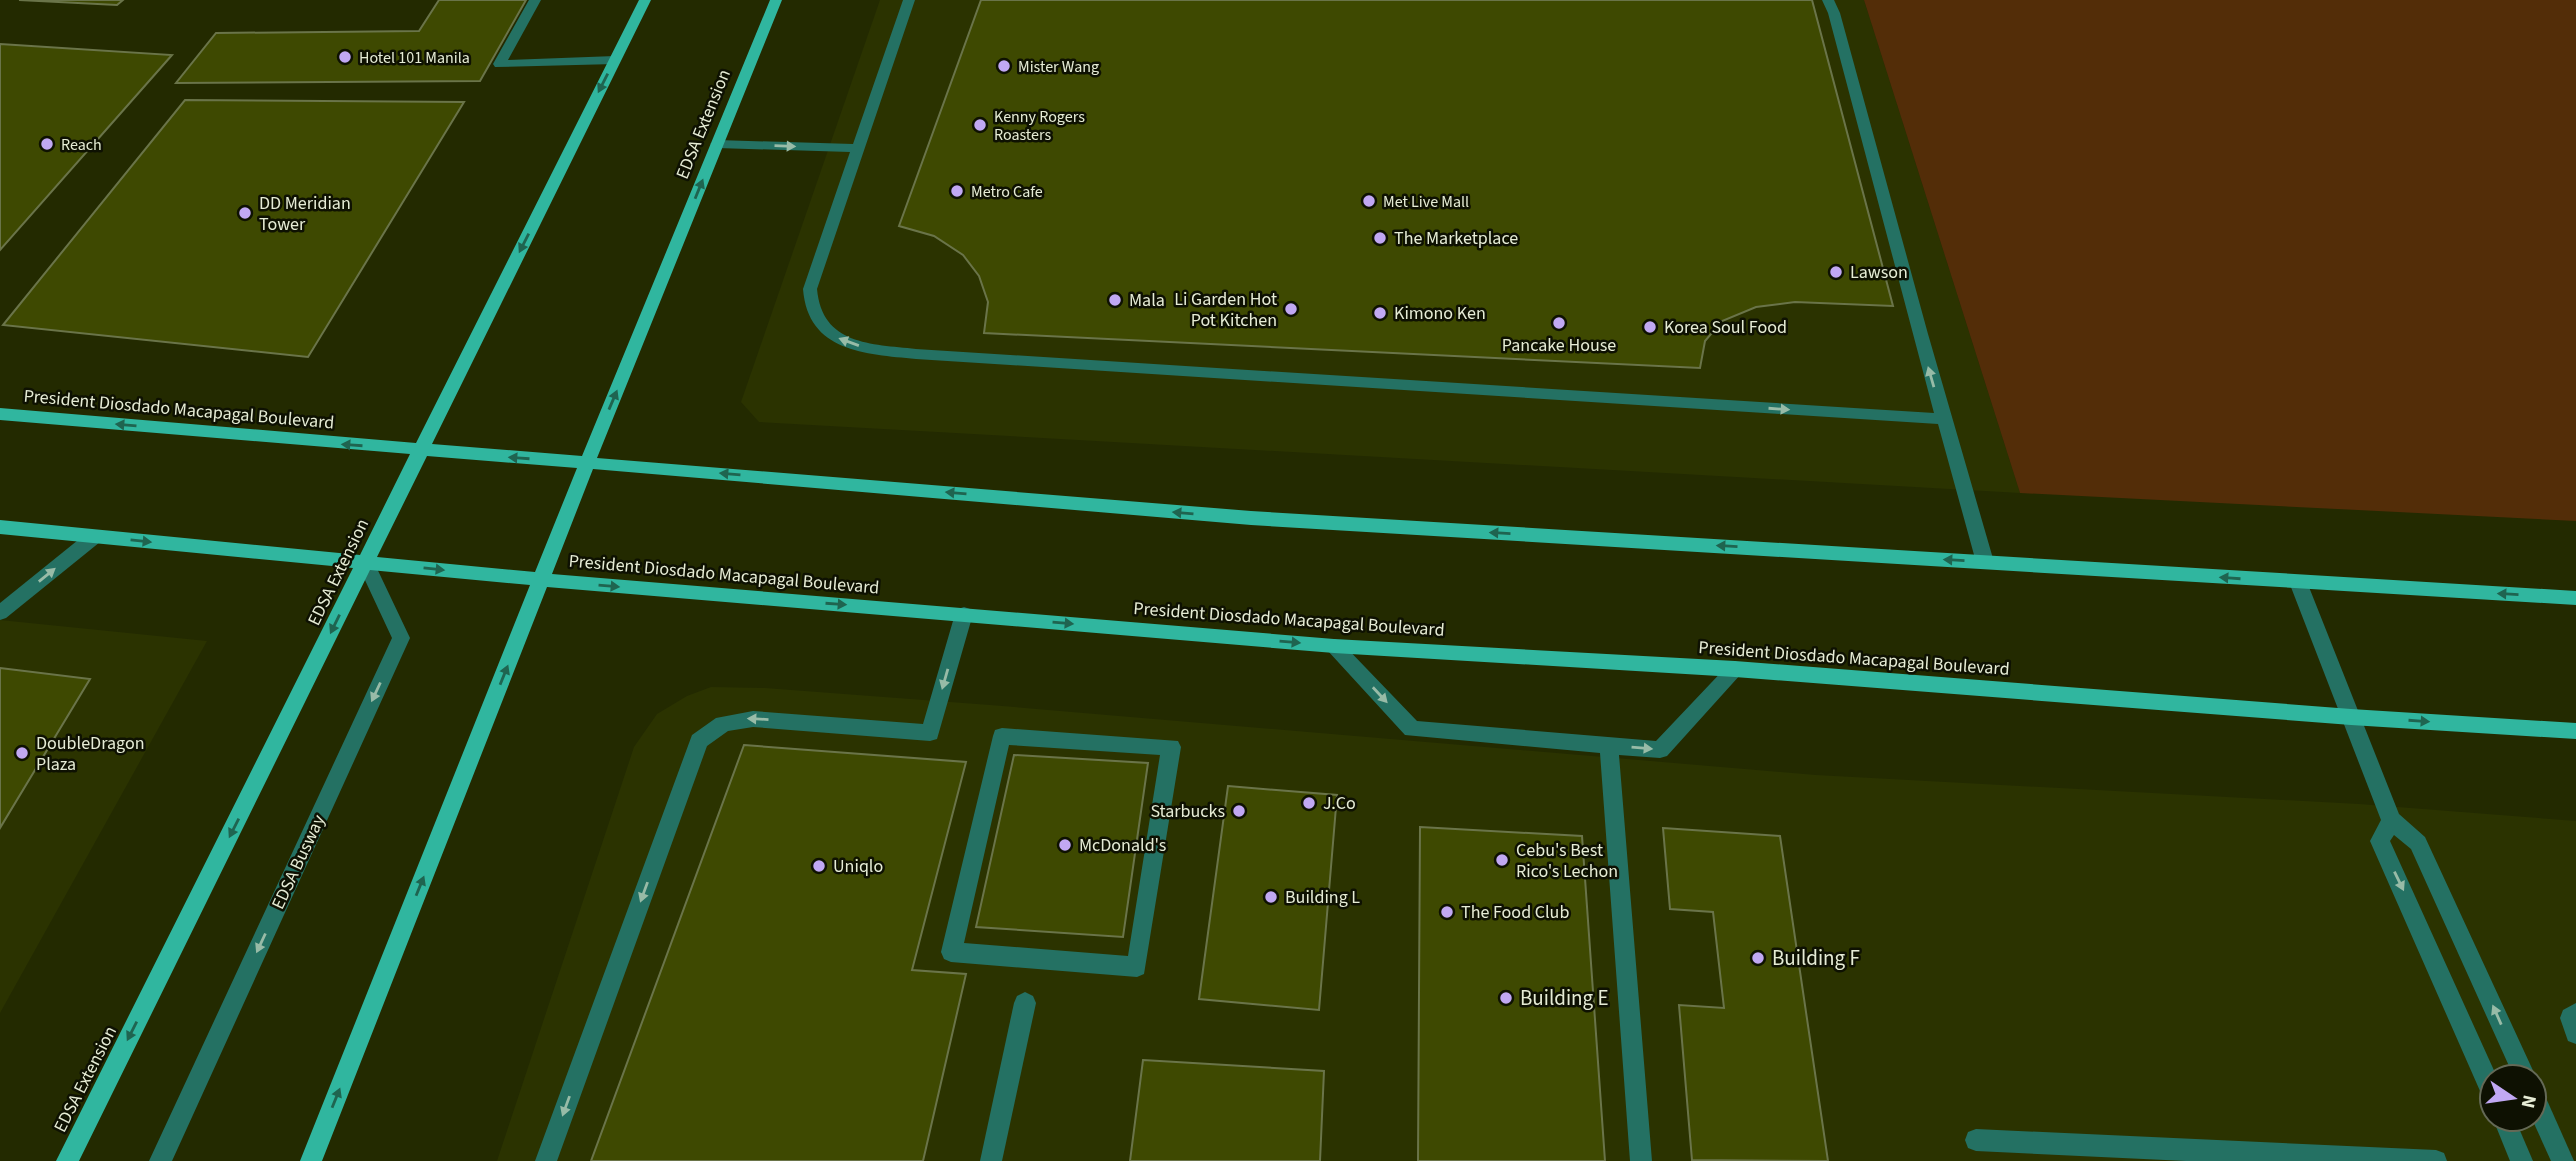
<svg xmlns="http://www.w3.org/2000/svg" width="2576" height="1161" viewBox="0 0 2576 1161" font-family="'Source Sans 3',sans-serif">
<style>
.built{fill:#2b3300;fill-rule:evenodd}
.green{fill:#532d08}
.building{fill:#3e4901;stroke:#6a7449;stroke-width:2}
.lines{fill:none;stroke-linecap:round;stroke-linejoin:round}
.minor{fill:#247163;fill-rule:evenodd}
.major{fill:#30b69f;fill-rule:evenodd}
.oneway{fill:#1f6450}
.oneway2{fill:#98bba7}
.poi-dot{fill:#c1a8f3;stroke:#0e1102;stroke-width:2.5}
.labels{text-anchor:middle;stroke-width:5;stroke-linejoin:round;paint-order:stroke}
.far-poi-label{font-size:16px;fill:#e6ecd5;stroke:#0e1102;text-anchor:start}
.street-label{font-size:18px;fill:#e6ecd5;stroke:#0e1102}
.poi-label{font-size:18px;fill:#e6ecd5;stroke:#0e1102;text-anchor:start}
.near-poi-label{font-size:21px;fill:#e6ecd5;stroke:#0e1102;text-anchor:start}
</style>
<rect width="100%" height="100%" fill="#232a00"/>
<g class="built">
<path d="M880 0H1864L2020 493 759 422 741 402Z"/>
<path d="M0 620 207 641 0 1013Z"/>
<path d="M711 687 765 688 990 705 1816 775 2359 804 2576 821V1161H497L634 747 657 714 687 696ZM2492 1077H2534V1119H2492Z"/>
</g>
<path class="green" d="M1864 0H2576V521L2020 493Z"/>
<g class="building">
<path d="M19 0H123L117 5Z"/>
<path d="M439 0H526L480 81 176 83 216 33 419 31Z"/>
<path d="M981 0H1812L1893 306 1795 302 1756 307 1722 321 1705 341 1700 368 984 333 988 302 979 276 963 255 934 236 899 226Z"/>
<path d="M0 44 172 55 0 250Z"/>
<path d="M185 100 464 102 308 357 3 325Z"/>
<path d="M0 668 90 679 0 828Z"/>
<path d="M744 745 966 762 912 970 966 974 923 1161H591Z"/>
<path d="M1014 755 1148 763 1123 937 976 927Z"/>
<path d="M1228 786 1337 795 1319 1010 1199 999Z"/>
<path d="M1420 827 1582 836 1605 1161H1418Z"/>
<path d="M1663 828 1780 836 1828 1161 1692 1160 1679 1005 1724 1008 1713 912 1670 909Z"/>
<path d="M1143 1060 1324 1071 1320 1161H1130Z"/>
</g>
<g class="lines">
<g class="minor">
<path d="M529 0H541L508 60 615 56 621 60 615 64 495 67 493 64Z"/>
<path d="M903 0H915L817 289C822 345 871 344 916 349L1934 413 1828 13 1822 0H1834L1840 13 1928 334 1994 562 1991 567H1979L1976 562 1938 424 916 359C865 354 808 352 803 289L850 152 717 148 710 144 717 140 853 144Z"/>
<path d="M94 530 100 532 103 537 100 542 6 618 0 620V603L88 532Z"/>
<path d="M366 556 372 558 410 638 172 1161H149L392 638 357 563 360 558Z"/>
<path d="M2298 575 2304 577 2307 582 2399 814 2425 837 2536 1077 2534 1082V1077H2514L2411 849 2394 835 2390 841 2497 1077H2492V1103L2484 1100 2370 841 2381 820 2289 582 2292 577Z"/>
<path d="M964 607 970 609 973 614 937 739 930 741 753 727 728 731 707 746 557 1161H535L692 735 716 718 753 711 923 724 955 614 958 609Z"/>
<path d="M1334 639 1340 641 1417 721 1656 741 1729 664 1735 661 1741 664 1744 669 1741 674 1667 756 1660 758 1619 755 1652 1161H1630L1600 753 1405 735 1328 651 1325 646 1328 641Z"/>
<path d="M1002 728 1178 741 1181 747 1144 974 1137 977 951 962 944 959 941 952 993 736 995 730ZM1009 745 1160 755 1128 956 964 943Z"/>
<path d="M1025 992 1033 996 1036 1003 1002 1161H980L1014 1003 1017 996Z"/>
<path d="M2576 1003V1044L2568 1041 2560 1018 2563 1010Z"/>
<path d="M2534 1086 2542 1089 2574 1161H2551L2532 1119Z"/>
<path d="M2493 1119H2515L2533 1161H2510Z"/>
<path d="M1976 1129 2436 1150 2444 1153 2447 1161H2186L1976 1151 1968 1148 1965 1140 1968 1132Z"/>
</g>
<path class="major" d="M639 0H651L432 444 582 456 770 0H782L597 458 1251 511 2576 591V605L1251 525 593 469 552 574 1334 639 1735 661 2351 709 2576 723V739L2351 725 1735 677 1334 653 547 587 322 1161H300L530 585 370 570 79 1161H56L353 568 0 534V520L360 555 410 454 0 420V408L416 443ZM427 456 577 468 535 572 377 557Z"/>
</g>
<defs><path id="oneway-solid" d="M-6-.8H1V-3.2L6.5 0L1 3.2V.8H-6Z" transform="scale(1.75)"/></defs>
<g class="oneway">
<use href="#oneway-solid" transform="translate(603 83) rotate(117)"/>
<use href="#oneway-solid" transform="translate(699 189) rotate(-68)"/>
<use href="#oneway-solid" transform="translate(524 243) rotate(117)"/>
<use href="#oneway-solid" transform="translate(613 400) rotate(-67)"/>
<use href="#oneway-solid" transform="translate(126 425) rotate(-175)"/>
<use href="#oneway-solid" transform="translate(352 445) rotate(-176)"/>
<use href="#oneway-solid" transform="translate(519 458) rotate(-176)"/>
<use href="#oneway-solid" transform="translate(730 474) rotate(-175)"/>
<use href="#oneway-solid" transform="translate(956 493) rotate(-175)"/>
<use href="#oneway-solid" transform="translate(1183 513) rotate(-175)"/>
<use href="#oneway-solid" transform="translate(1500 533) rotate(-177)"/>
<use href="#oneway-solid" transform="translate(141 541) rotate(6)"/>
<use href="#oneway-solid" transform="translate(1727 546) rotate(-177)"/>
<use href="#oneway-solid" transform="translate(1954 560) rotate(-177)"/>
<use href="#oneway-solid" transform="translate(434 569) rotate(6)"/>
<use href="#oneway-solid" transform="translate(2230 578) rotate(-176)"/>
<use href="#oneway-solid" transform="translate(609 586) rotate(5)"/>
<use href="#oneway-solid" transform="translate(2508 594) rotate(-177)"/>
<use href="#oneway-solid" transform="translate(836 604) rotate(4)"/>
<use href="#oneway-solid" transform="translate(1063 623) rotate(5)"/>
<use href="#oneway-solid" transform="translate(335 624) rotate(116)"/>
<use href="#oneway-solid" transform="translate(1290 642) rotate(5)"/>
<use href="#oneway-solid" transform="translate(504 675) rotate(-68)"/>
<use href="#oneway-solid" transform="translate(2419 721) rotate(4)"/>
<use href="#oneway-solid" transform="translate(234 828) rotate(117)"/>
<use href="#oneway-solid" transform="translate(420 886) rotate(-68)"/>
<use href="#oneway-solid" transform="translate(132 1031) rotate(117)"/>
<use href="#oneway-solid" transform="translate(336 1098) rotate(-68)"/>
</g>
<g class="oneway2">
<use href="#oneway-solid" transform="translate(785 146) rotate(2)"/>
<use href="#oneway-solid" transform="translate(849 342) rotate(-160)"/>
<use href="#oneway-solid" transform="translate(1931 377) rotate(-106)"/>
<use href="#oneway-solid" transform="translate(1779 409) rotate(4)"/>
<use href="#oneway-solid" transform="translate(47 575) rotate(-39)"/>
<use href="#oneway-solid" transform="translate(945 679) rotate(106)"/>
<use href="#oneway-solid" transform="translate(376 692) rotate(115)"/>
<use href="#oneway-solid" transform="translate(1380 695) rotate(47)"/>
<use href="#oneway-solid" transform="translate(758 719) rotate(-177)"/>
<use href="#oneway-solid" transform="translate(1642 748) rotate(5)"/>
<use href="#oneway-solid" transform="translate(2399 881) rotate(64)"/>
<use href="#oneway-solid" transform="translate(644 892) rotate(110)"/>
<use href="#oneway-solid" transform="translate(261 943) rotate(115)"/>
<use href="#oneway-solid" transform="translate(2497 1015) rotate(-114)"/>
<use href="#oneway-solid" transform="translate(566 1106) rotate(110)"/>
</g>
<g class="poi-dot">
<circle cx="345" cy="57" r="7"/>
<circle cx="1004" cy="66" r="7"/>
<circle cx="980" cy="125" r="7"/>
<circle cx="47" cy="144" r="7"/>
<circle cx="957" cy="191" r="7"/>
<circle cx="1369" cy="201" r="7"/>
<circle cx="245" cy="213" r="7"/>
<circle cx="1380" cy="238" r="7"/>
<circle cx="1836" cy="272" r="7"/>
<circle cx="1115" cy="300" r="7"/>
<circle cx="1291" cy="309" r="7"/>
<circle cx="1380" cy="313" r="7"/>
<circle cx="1559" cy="323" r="7"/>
<circle cx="1650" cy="327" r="7"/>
<circle cx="22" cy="753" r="7"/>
<circle cx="1309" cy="803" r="7"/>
<circle cx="1239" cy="811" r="7"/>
<circle cx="1065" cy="845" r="7"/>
<circle cx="1502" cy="860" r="7"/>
<circle cx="819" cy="866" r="7"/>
<circle cx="1271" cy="897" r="7"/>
<circle cx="1447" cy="912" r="7"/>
<circle cx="1758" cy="958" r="7"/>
<circle cx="1506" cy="998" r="7"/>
</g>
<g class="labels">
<g class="far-poi-label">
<text x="359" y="63">Hotel 101 Manila</text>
<text x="1018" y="72">Mister Wang</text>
<text x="994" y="122">Kenny Rogers<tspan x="994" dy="18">Roasters</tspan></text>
<text x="61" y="150">Reach</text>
<text x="971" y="197">Metro Cafe</text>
<text x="1383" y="207">Met Live Mall</text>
</g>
<g class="street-label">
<text transform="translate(703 124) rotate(-68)" y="6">EDSA Extension</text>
<text transform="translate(179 409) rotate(5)" y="6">President Diosdado Macapagal Boulevard</text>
<text transform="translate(338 572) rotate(-64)" y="6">EDSA Extension</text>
<text transform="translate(724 574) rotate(5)" y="6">President Diosdado Macapagal Boulevard</text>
<text transform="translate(1289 619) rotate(4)" y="6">President Diosdado Macapagal Boulevard</text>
<text transform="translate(1854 658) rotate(4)" y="6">President Diosdado Macapagal Boulevard</text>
<text transform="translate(298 862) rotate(-65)" y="6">EDSA Busway</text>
<text transform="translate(85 1079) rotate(-63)" y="6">EDSA Extension</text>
</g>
<g class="poi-label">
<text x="259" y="209">DD Meridian<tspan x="259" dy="21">Tower</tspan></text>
<text x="1394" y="244">The Marketplace</text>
<text x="1850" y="278">Lawson</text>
<text x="1277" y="305" text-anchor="end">Li Garden Hot<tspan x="1277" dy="21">Pot Kitchen</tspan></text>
<text x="1129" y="306">Mala</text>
<text x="1394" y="319">Kimono Ken</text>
<text x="1664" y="333">Korea Soul Food</text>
<text x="1559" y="351" text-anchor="middle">Pancake House</text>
<text x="36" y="749">DoubleDragon<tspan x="36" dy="21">Plaza</tspan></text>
<text x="1323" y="809">J.Co</text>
<text x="1225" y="817" text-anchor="end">Starbucks</text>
<text x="1079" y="851">McDonald's</text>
<text x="1516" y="856">Cebu's Best<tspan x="1516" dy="21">Rico's Lechon</tspan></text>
<text x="833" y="872">Uniqlo</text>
<text x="1285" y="903">Building L</text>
<text x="1461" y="918">The Food Club</text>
</g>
<g class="near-poi-label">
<text x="1772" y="965">Building F</text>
<text x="1520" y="1005">Building E</text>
</g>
</g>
<g transform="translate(2513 1098) rotate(103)"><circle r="33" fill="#0e1102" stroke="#646956" stroke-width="2"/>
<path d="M0-5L12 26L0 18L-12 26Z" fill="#c1a8f3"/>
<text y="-10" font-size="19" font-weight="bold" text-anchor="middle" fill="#e6ecd5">N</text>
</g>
</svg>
